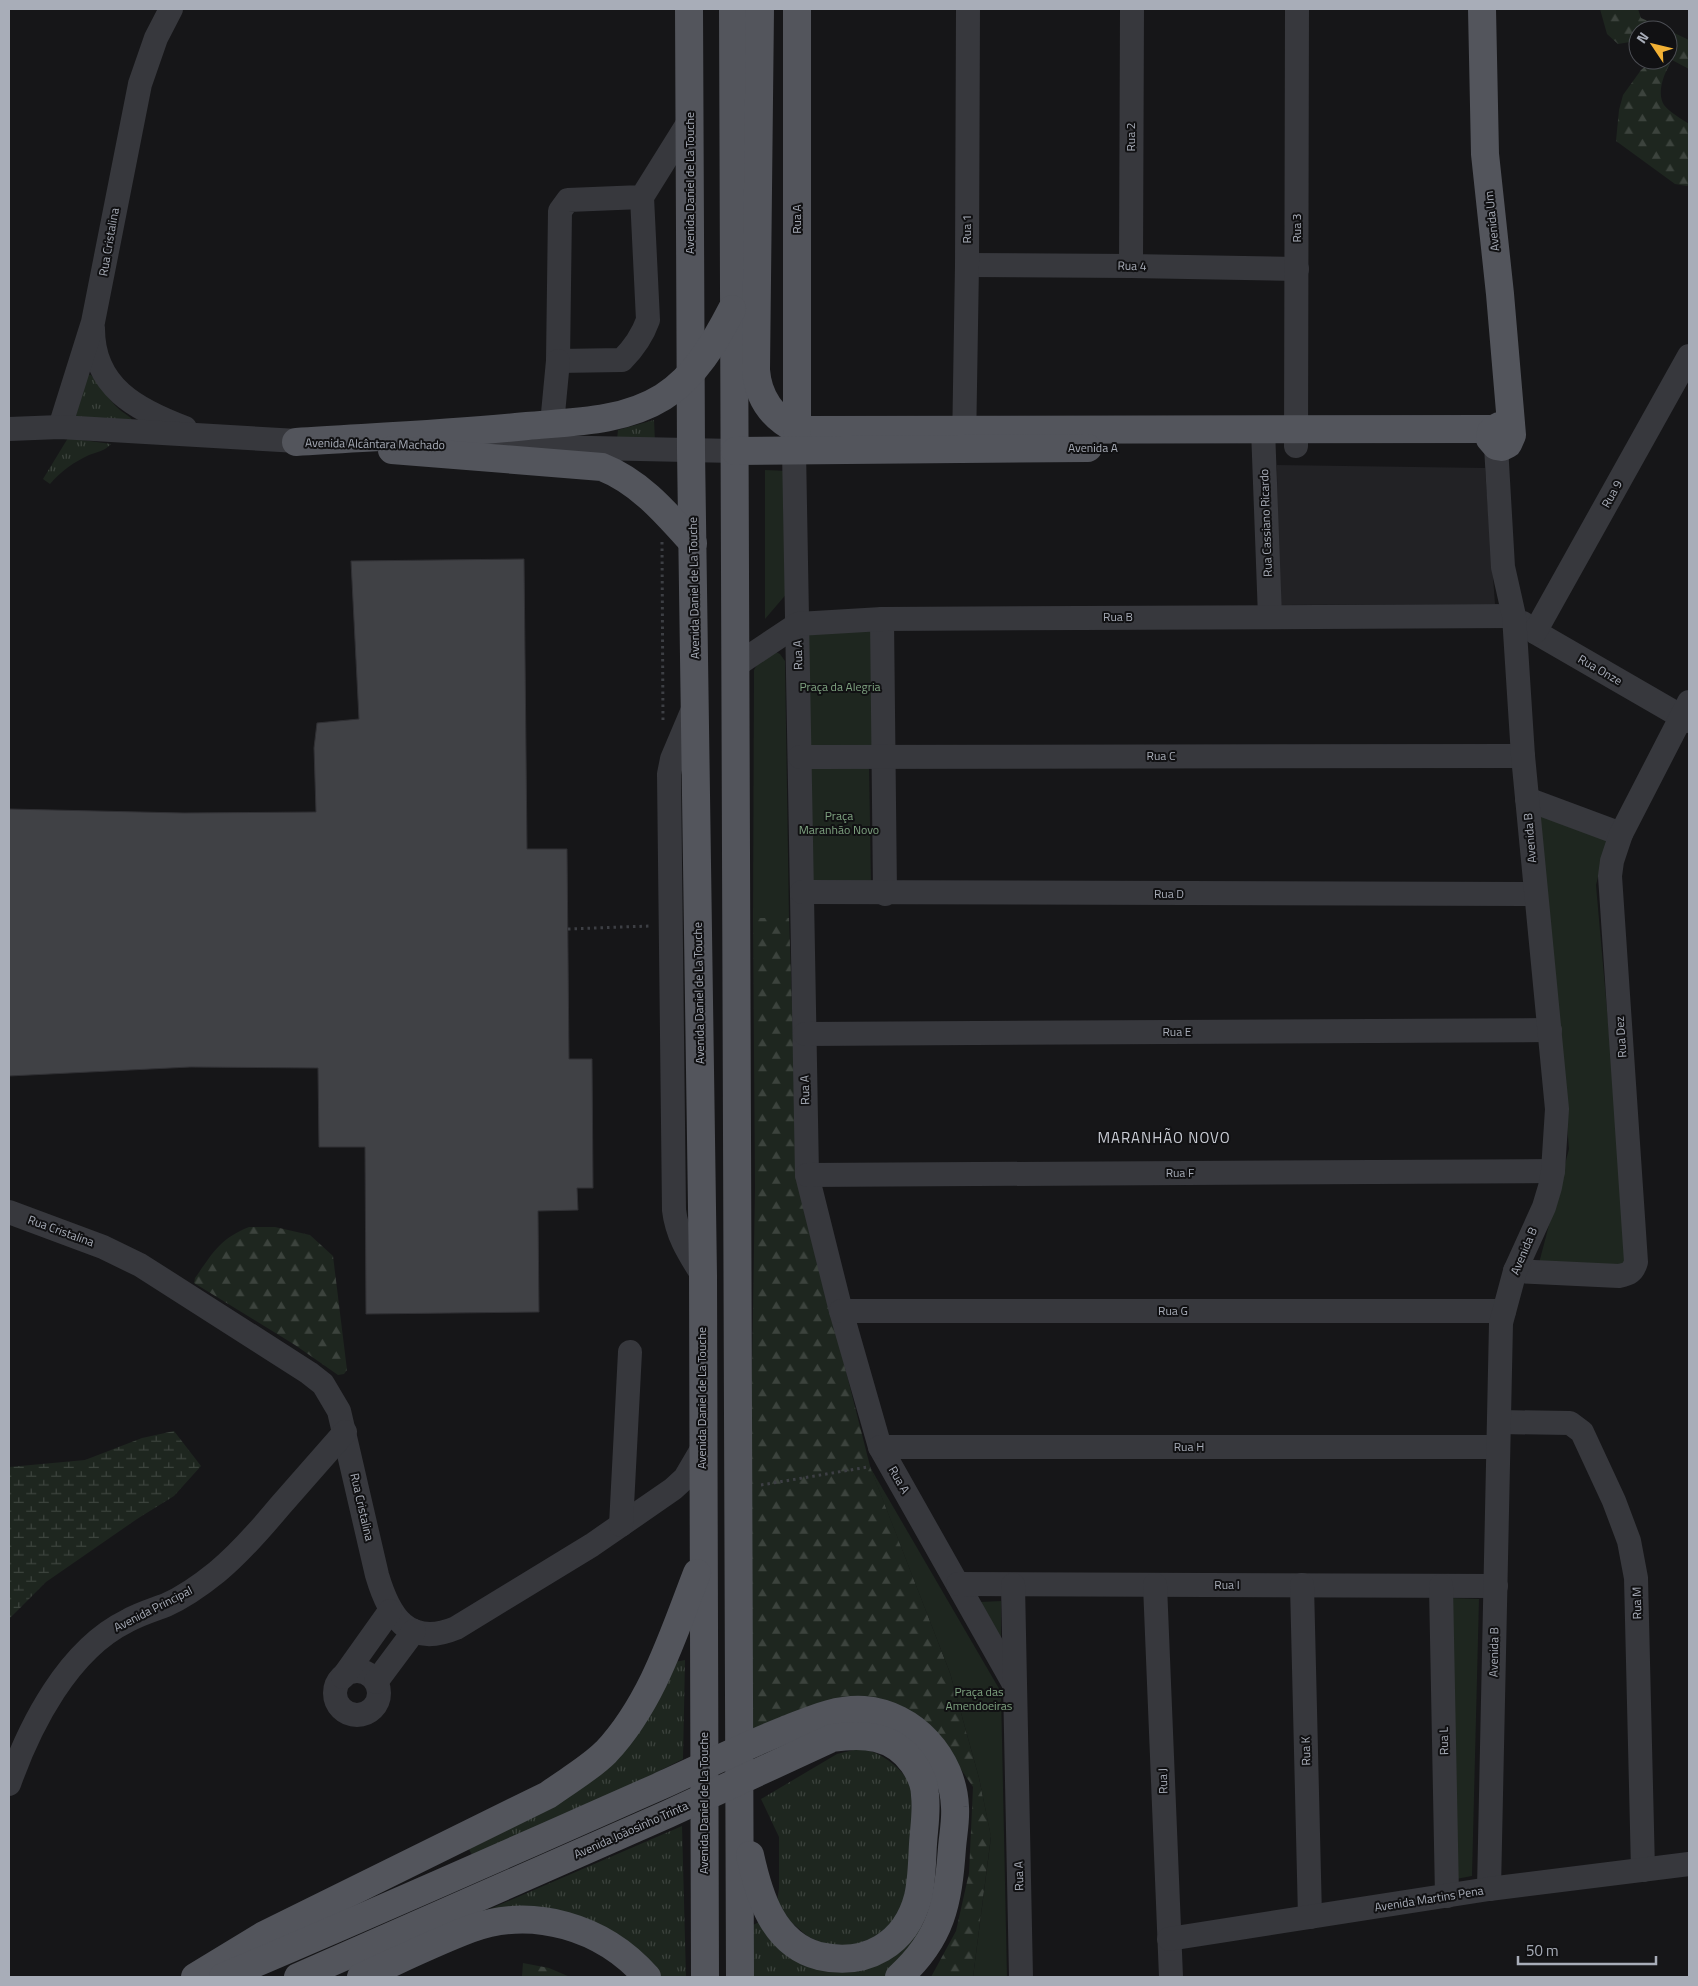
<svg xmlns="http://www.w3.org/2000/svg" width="1698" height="1986" viewBox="0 0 1698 1986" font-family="'Titillium Web',sans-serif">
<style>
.built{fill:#222225}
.grass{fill:url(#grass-tufts)}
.forest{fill:url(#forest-firs)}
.wetland{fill:url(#wetland-marsh)}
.park{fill:#1e261f}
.building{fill:#404145;stroke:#303034}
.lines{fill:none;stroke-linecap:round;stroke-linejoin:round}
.path{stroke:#3d3f44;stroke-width:3;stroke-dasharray:2.5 4;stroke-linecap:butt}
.minor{stroke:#37383d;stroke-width:24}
.major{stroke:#53555c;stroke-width:28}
.labels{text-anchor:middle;stroke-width:4;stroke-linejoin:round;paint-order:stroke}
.street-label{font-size:12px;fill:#a8adb8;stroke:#111113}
.park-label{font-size:12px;fill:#7fa381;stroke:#111113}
.quarter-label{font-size:15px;letter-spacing:1px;fill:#c9ccd4;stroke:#111113}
</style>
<defs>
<pattern id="grass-tufts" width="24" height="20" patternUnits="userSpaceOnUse" patternTransform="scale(1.25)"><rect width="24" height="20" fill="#1e261f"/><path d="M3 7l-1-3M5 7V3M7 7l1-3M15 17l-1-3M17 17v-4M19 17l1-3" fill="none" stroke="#3c433d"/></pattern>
<pattern id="forest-firs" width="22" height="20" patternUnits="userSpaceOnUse" patternTransform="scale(1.25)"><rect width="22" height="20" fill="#1e261f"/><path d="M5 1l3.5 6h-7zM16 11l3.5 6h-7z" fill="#3c433d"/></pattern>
<pattern id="wetland-marsh" width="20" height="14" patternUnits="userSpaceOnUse" patternTransform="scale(1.25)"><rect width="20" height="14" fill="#1e261f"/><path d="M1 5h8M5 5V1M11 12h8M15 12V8" fill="none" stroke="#3c433d"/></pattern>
</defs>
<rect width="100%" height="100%" fill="#161618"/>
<path class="built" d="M1277 465 1485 468 1495 604 1278 605Z"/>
<g class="grass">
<path d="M86 374 91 375C102 386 108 400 120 410 125 414 130 416 133 421L75 420Z"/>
<path d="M654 420 655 443 617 440 618 430Z"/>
<path d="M68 438 111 444C105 451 97 452 89 455 74 462 61 471 50 484L43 479Z"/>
<path d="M685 1660 683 1759 476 1863 467 1845 544 1808 670 1663Z"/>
<path d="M862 1748C885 1755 901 1767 913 1788L910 1887 901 1914 869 1944 830 1947 807 1936 790 1921 777 1902 779 1888V1837L761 1799 837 1754Z"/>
<path d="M682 1826 686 1977H659L635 1951 483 1912Z"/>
<path d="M761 1921 802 1961 915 1925 926 1930 899 1965 885 1977H753V1925Z"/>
</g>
<g class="forest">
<path d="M1600 9H1638L1641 18 1668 30H1638V46L1630 42 1618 44 1607 34Z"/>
<path d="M1668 30 1689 40V69L1672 60C1665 72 1656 91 1664 105 1669 112 1682 119 1689 124V185L1687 186 1675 184 1616 141 1619 110 1623 95 1641 70 1653 60H1668Z"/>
<path d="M753 918H789L798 1182 870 1466 950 1673 979 1778 991 1836 973 1977H931L956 1931 969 1873 973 1787 931 1725 872 1702 746 1739 755 1187Z"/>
<path d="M249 1227H275L310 1235 333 1256 347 1370 344 1374 338 1375 295 1345 194 1283 195 1278C213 1253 219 1239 249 1227Z"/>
<path d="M523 1963 549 1968 570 1977H522Z"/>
</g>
<path class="wetland" d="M174 1431 201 1466 174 1496 137 1519 46 1582 9 1619V1467L85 1460 142 1438Z"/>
<g class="park">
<path d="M765 470 788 471 789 591 765 619Z"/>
<path d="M871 627 873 745 810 746 808 629Z"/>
<path d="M774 651 780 654 785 661 789 918H753L754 670 760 659Z"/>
<path d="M869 764 871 881 808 882 806 765Z"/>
<path d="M1540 813 1608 838 1596 885 1630 1271 1539 1263 1569 1149Z"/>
<path d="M870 1467 1001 1692 1007 1977H973L991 1837 979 1778 950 1673Z"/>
<path d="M1450 1598 1479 1599 1472 1876 1456 1879Z"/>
<path d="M1001 1601V1639L979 1602Z"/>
</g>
<path class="building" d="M524 559 527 849H567L569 1059H592L593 1188H577L578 1210 538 1211 539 1312 366 1314 365 1147H319L318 1068 190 1067 9 1076V809L183 813 316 812 314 748 317 723 359 719 351 561Z"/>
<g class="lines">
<g class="path">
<path d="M662 542 663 723"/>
<path d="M568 929 650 926"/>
<path d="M761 1485 868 1467"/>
</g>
<g class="minor">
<path d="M642 197 568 200 560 211 558 361 622 360C633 349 643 334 648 320L642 197 690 120"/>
<path d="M967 265 1131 266 1297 269"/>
<path d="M1131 266 1132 9"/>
<path d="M93 329C93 387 137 410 185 428"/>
<path d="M552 424 558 361"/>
<path d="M60 427 93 322 140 84 156 38 171 9"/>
<path d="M9 429 60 427 315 442"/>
<path d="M1263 429 1270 617"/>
<path d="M496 446 735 451"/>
<path d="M1296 446 1297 9"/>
<path d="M964 447 967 265 968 9"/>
<path d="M794 450 807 1175 841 1311 880 1447 1014 1684"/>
<path d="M882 619 885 894"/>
<path d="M1523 623 1535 632 1689 721"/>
<path d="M1535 632 1689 356"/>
<path d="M735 666 798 624 882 619 1514 616"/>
<path d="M694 707 672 759 669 774 674 1210C677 1236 690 1255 703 1276"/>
<path d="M800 757 1523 756"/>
<path d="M1527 799 1621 834"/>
<path d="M802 892 1535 894"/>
<path d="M805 1034 1550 1030"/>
<path d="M807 1175 1553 1171"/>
<path d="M9 1212 103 1247 140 1265 309 1373 323 1384 339 1411 377 1575C389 1616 408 1648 456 1628L592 1545 673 1489 685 1478 702 1449"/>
<path d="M1515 1271 1619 1276C1629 1274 1633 1272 1636 1262L1610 876 1612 861 1621 834 1689 702"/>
<path d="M841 1311H1504"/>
<path d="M1499 1422 1570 1423 1582 1432 1614 1501 1629 1541 1636 1578 1643 1870"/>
<path d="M880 1447H1497"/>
<path d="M621 1525 630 1352"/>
<path d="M958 1584 1496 1586"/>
<path d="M1013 1585 1021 1977"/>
<path d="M1155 1585 1171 1977"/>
<path d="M1302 1585 1310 1917"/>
<path d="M1441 1586 1447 1896"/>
<circle cx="357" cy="1693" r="22"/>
<path d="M343 1677 390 1611"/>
<path d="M376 1682 414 1631"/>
<path d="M9 1784C30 1725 68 1650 127 1621 139 1614 153 1610 166 1605 184 1597 201 1585 217 1572 240 1553 260 1530 280 1506 301 1482 323 1457 345 1432"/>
<path d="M1489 1889 1501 1323 1515 1271 1544 1207 1550 1187 1553 1171 1557 1109 1523 756 1514 616 1503 567 1496 446"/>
<path d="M1169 1939 1489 1889 1689 1864"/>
</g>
<g class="major">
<path d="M689 9 691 451 703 1276 705 1977"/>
<path d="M733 9 740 1977"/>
<path d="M760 9 756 370C758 397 771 417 797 430L1493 429"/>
<path d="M1482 9 1485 154 1500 294 1512 435 1508 444 1502 447 1496 446 1490 439 1491 432 1499 426 1507 427"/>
<path d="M797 430V9"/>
<path d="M296 442C373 437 450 434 527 426 572 422 623 422 663 397 695 377 715 342 732 309"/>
<path d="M392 450 602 467C640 482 666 513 693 543"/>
<path d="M735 451 1088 448"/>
<path d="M195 1977 264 1935 548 1795C567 1781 589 1769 606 1752 652 1703 673 1635 697 1573"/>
<path d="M223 1977C368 1916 513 1851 658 1787 700 1768 742 1747 785 1730 811 1720 836 1708 864 1710 914 1714 953 1758 955 1807 956 1820 953 1835 952 1848 948 1903 942 1938 899 1977"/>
<path d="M298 1977 668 1814 832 1738C863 1733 893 1735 913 1763 919 1772 925 1783 925 1795 927 1811 924 1828 923 1844 922 1861 922 1880 918 1897 906 1944 866 1967 819 1956 773 1944 759 1896 750 1855"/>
<path d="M361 1977C397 1961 433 1943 470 1929 533 1906 603 1927 647 1977"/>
</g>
</g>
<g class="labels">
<g class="street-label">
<text transform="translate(1131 137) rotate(-90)" y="4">Rua 2</text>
<text transform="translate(690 183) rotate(-90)" y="4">Avenida Daniel de La Touche</text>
<text transform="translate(797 219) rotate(-90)" y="4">Rua A</text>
<text transform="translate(1492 221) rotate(-96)" y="4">Avenida Um</text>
<text transform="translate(1297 228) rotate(-90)" y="4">Rua 3</text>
<text transform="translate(967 229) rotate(-90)" y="4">Rua 1</text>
<text transform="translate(109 242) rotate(-80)" y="4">Rua Cristalina</text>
<text transform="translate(1132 266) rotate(1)" y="4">Rua 4</text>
<text transform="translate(375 444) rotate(1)" y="4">Avenida Alcântara Machado</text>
<text x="1093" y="452">Avenida A</text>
<text transform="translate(1612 494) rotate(-61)" y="4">Rua 9</text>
<text transform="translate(1266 523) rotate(-92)" y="4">Rua Cassiano Ricardo</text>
<text transform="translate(694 588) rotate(-91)" y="4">Avenida Daniel de La Touche</text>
<text x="1118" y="621">Rua B</text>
<text transform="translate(798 655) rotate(-91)" y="4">Rua A</text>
<text transform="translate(1600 670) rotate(30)" y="4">Rua Onze</text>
<text x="1161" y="760">Rua C</text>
<text transform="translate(1530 838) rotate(-95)" y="4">Avenida B</text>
<text x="1169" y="898">Rua D</text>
<text transform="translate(699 993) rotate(-91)" y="4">Avenida Daniel de La Touche</text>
<text x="1177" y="1036">Rua E</text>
<text transform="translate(1621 1037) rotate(-94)" y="4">Rua Dez</text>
<text transform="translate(805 1090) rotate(-91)" y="4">Rua A</text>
<text x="1180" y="1177">Rua F</text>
<text transform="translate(61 1231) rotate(20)" y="4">Rua Cristalina</text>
<text transform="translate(1524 1251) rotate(-67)" y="4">Avenida B</text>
<text x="1173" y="1315">Rua G</text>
<text transform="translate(702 1398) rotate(-90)" y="4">Avenida Daniel de La Touche</text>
<text x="1189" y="1451">Rua H</text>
<text transform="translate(899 1480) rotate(60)" y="4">Rua A</text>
<text transform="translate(362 1507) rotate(77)" y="4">Rua Cristalina</text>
<text x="1227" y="1589">Rua I</text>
<text transform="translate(1637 1603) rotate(-91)" y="4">Rua M</text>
<text transform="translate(153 1609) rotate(-27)" y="4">Avenida Principal</text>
<text transform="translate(1494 1652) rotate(-89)" y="4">Avenida B</text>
<text transform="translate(1444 1741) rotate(-91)" y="4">Rua L</text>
<text transform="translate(1306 1751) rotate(-91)" y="4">Rua K</text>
<text transform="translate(1163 1781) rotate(-92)" y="4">Rua J</text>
<text transform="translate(704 1803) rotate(-90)" y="4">Avenida Daniel de La Touche</text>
<text transform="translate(631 1830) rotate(-24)" y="4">Avenida Joãosinho Trinta</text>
<text transform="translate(1019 1876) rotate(-91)" y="4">Rua A</text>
<text transform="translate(1429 1899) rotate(-9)" y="4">Avenida Martins Pena</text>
</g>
<g class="park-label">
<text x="840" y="691">Praça da Alegria</text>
<text x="839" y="820">Praça<tspan x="839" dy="14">Maranhão Novo</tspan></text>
<text x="979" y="1696">Praça das<tspan x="979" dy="14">Amendoeiras</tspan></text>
</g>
<g class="quarter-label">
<text x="1164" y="1143">MARANHÃO NOVO</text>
</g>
</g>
<rect width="1698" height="1986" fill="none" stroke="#a8adb8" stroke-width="20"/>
<g transform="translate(1653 45) rotate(305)"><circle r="24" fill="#111113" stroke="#4d4f55"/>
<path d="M0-4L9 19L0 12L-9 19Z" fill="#f2b134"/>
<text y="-8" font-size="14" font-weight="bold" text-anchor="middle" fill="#a8adb8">N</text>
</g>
<path d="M1518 1956v8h138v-8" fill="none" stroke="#a8adb8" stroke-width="2.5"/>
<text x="1526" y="1956" font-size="15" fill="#a8adb8" stroke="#111113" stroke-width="4" paint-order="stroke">50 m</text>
</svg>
